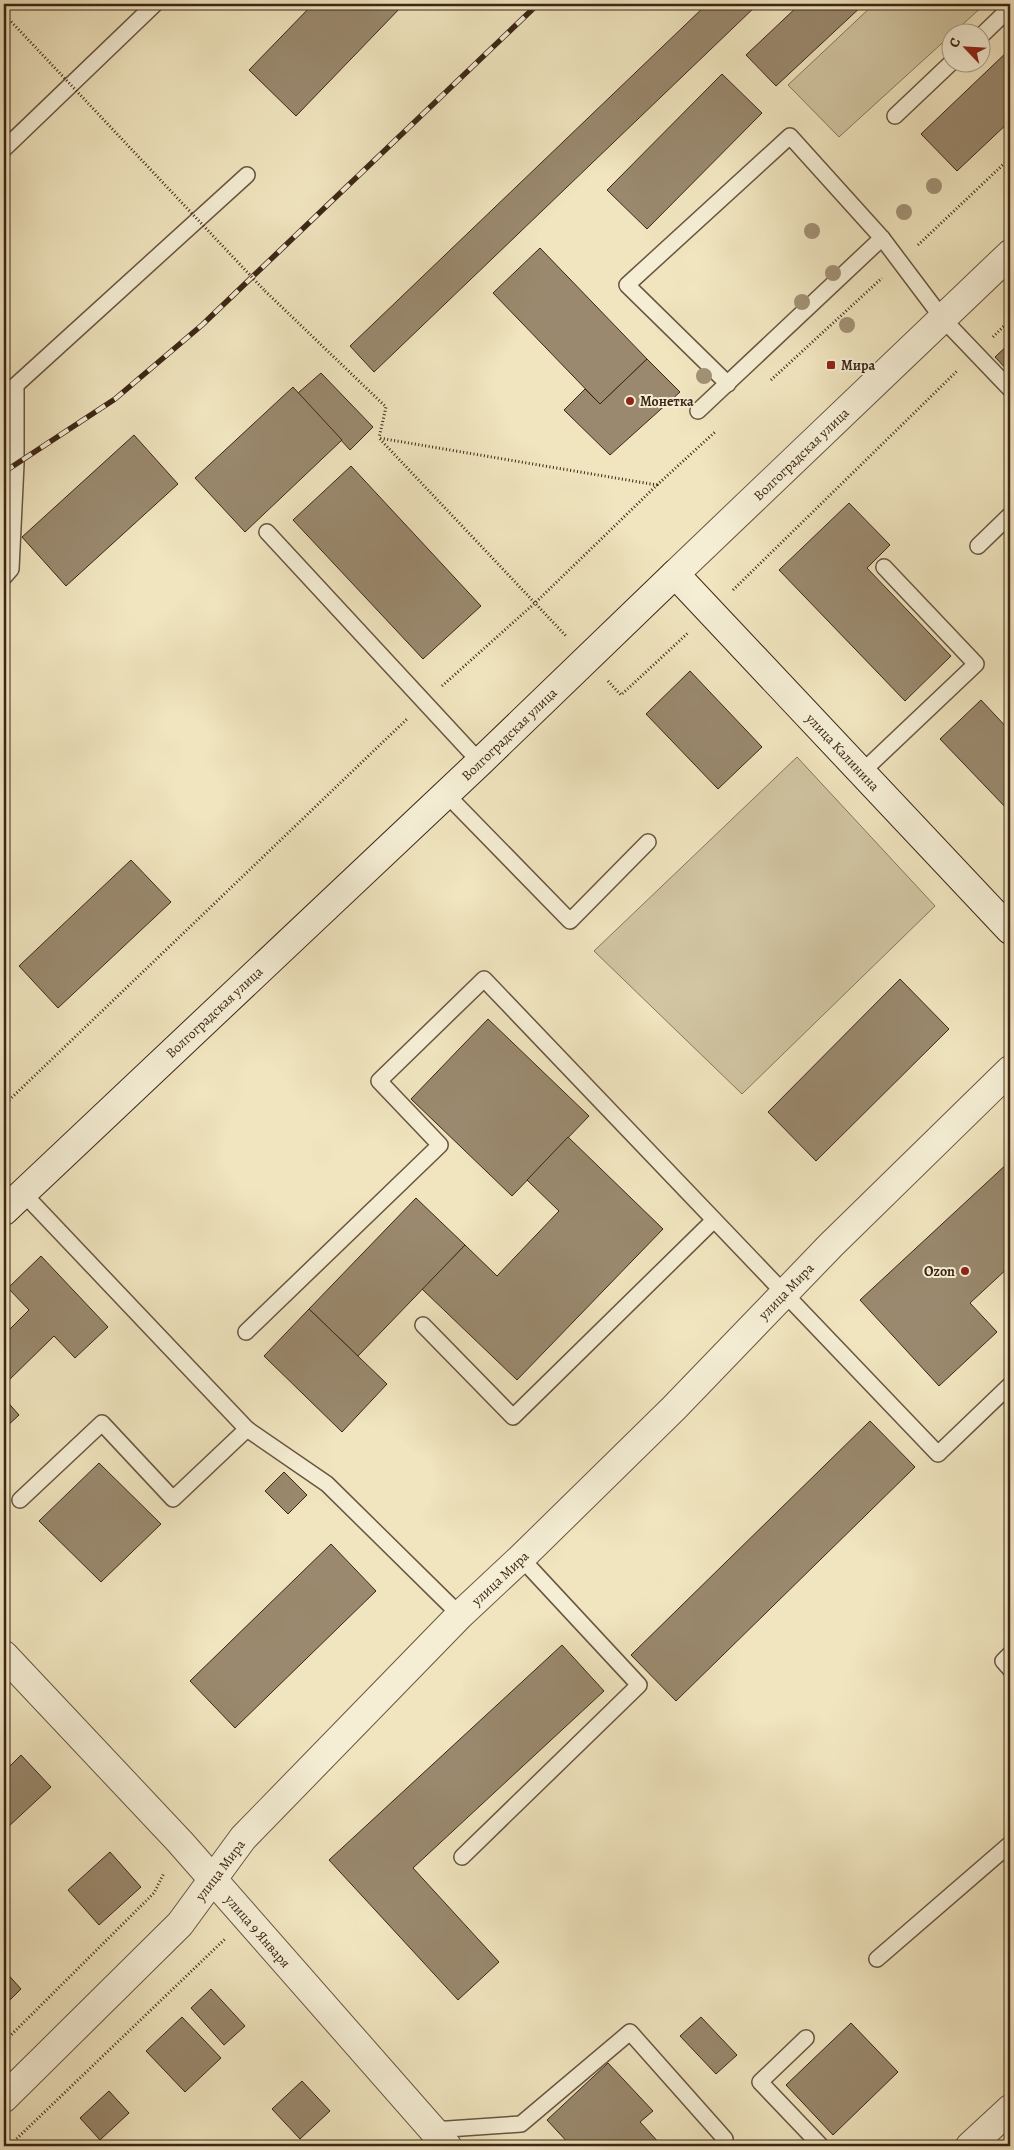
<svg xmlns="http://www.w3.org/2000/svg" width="1014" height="2150" viewBox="0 0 1014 2150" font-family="Alegreya,serif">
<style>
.green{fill:#d1c5a2;stroke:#86765c}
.building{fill:#9a896e;stroke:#3c2616}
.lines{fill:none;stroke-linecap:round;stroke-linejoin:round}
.lane-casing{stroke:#695640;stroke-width:18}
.street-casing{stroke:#695640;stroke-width:30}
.secondary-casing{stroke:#3c2616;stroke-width:30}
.path{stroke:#3c2616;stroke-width:3;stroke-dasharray:1 2.5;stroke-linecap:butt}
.lane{stroke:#f5eed5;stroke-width:15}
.street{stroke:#f5eed5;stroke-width:28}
.secondary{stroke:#f5eed5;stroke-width:28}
.rail-casing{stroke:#3c2616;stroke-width:5.5}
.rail{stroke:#f5eed5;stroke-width:4;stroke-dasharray:11;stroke-linecap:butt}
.path-bridge{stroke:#3c2616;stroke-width:3;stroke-dasharray:1 2.5;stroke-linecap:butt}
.tree{fill:#a19275}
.poi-dot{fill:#8f2418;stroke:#f5eed5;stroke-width:2}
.labels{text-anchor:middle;stroke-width:4;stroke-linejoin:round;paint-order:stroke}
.poi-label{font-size:14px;font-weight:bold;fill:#3c2616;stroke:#f5eed5;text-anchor:start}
.street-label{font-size:14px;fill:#3c2616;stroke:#f5eed5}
</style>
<rect width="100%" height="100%" fill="#f0e5bf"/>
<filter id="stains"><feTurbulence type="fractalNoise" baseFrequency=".004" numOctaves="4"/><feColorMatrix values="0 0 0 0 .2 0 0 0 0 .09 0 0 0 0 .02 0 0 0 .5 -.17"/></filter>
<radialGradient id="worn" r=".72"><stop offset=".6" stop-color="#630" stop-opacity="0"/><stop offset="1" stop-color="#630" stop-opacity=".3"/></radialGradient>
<g class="green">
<path d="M874 4H985L839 137 788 85Z"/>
<path d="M797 757 935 906 742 1094 594 951Z"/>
</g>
<g class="building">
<path d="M313 4H404L296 116 249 70Z"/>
<path d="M707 4H758L374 372 350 346Z"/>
<path d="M800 4H864L776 86 746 55Z"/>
<path d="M1010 49V121L957 171 921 134Z"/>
<path d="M722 74 762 113 647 229 607 190Z"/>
<path d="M540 248 647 359 600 404 493 293Z"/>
<path d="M1010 343V373L995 357Z"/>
<path d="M647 359 680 392 610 455 564 410 585 389 600 404Z"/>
<path d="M321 373 373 427 350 450 298 393Z"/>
<path d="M293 387 342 440 245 532 195 478Z"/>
<path d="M134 435 178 484 66 586 22 537Z"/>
<path d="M351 466 481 606 423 659 293 520Z"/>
<path d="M849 503 890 545 867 568 951 656 905 701 779 570Z"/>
<path d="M690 671 762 747 718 789 646 714Z"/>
<path d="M981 700 1010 731V812L940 739Z"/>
<path d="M131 860 171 902 58 1008 19 966Z"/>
<path d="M900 979 949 1029 816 1161 768 1112Z"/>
<path d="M488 1019 589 1116 512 1196 411 1099Z"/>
<path d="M568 1137 663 1229 517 1380 422 1289 465 1245 497 1276 559 1211 527 1180Z"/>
<path d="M1010 1161V1266L970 1303 997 1332 939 1386 860 1300Z"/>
<path d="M416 1198 465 1245 358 1356 309 1309Z"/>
<path d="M41 1256 108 1327 75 1358 54 1336 4 1385V1335L29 1310 8 1288Z"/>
<path d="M309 1309 387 1384 342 1432 264 1356Z"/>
<path d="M4 1398 19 1415 4 1429Z"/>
<path d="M870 1421 915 1467 676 1701 631 1655Z"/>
<path d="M99 1463 161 1524 101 1582 39 1521Z"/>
<path d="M284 1472 307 1495 288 1514 265 1491Z"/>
<path d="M331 1544 376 1591 235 1728 190 1681Z"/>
<path d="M562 1645 604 1691 413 1868 499 1962 458 2000 329 1860Z"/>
<path d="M21 1755 51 1787 8 1827 4 1822V1772Z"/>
<path d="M110 1852 141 1887 99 1925 68 1890Z"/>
<path d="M4 1970 21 1989 4 2006Z"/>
<path d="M211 1989 245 2026 224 2045 191 2008Z"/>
<path d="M182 2017 221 2058 185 2092 146 2051Z"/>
<path d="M701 2017 737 2055 716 2074 680 2036Z"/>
<path d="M851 2023 898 2072 833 2135 786 2085Z"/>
<path d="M608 2063 653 2111 640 2122 662 2146H571L547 2120Z"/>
<path d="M302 2081 330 2111 300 2139 272 2109Z"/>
<path d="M109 2091 129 2113 100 2140 80 2118Z"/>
</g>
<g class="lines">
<defs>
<g id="lane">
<path d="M982 35 1010 8"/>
<path d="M895 116 952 62"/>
<path d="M4 149 155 4"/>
<path d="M728 384 627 285 790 136 882 238"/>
<path d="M698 411 882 238 943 319 1010 389"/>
<path d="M267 532 480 762"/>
<path d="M978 546 1010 515"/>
<path d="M4 577 11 569 16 464V385L247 175"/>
<path d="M862 772 976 664 884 567"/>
<path d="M446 794 570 921 648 842"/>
<path d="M423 1325 513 1417 714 1220"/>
<path d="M246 1332 440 1145 379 1081 484 979 938 1454 1010 1385"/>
<path d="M247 1429 327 1484 460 1615"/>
<path d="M20 1500 102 1423 173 1499 247 1429 23 1193"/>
<path d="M1010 1654 1003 1661 1010 1669"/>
<path d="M462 1857 639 1685 521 1558"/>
<path d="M877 1959 1010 1844"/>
<path d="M806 2038 760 2082 821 2146"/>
<path d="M433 2130 521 2124 630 2032 725 2139"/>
</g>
<g id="street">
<path d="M675 574 1010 254"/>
<path d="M4 1655 180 1842 447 2146"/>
<path d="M4 2098 180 1924 243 1838 460 1615 521 1558 674 1408 831 1245 1010 1070"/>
<path d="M970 2146 1010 2109"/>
</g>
<path id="secondary" d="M4 1211 480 762 675 574 1010 930"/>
</defs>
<use href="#lane" class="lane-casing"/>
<use href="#street" class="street-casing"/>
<use href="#secondary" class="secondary-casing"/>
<g class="path">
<path d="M918 245 1010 158"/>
<path d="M265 291 386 407 379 438"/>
<path d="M993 337 1010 320"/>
<path d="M771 380 882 278"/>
<path d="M657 485 715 432"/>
<path d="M733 590 957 371"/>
<path d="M608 681 621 695 689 632"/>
<path d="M442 686 535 603 657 485 379 438C441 504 504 570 566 636"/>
<path d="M4 1105 407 719"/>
<path d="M4 2042 154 1893 164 1873"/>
<path d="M9 2146 225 1939"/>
</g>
<use href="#lane" class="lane"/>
<use href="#street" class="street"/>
<use href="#secondary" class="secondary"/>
<defs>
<path id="rail" d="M4 472 115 399 202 325 538 4"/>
</defs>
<use href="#rail" class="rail-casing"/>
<use href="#rail" class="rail"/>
<path class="path-bridge" d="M4 14 265 291"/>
</g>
<g class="tree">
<circle cx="934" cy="186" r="8"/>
<circle cx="904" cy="212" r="8"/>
<circle cx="812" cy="231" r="8"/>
<circle cx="833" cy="273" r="8"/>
<circle cx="802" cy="302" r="8"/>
<circle cx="847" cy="325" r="8"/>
<circle cx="704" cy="376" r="8"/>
</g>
<g class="poi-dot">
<rect x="826" y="360" width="10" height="10" rx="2.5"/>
<circle cx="630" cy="401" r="5"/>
<circle cx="965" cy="1271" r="5"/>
</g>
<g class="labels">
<g class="poi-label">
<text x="841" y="370">Мира</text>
<text x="640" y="406">Монетка</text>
<text x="955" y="1276" text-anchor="end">Ozon</text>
</g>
<g class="street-label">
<text transform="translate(801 454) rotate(-44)" y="5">Волгоградская улица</text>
<text transform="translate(509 734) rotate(-44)" y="5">Волгоградская улица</text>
<text transform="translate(843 752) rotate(47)" y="5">улица Калинина</text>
<text transform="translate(214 1012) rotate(-43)" y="5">Волгоградская улица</text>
<text transform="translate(786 1291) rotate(-46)" y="5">улица Мира</text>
<text transform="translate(500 1578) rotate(-43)" y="5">улица Мира</text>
<text transform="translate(220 1870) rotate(-53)" y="5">улица Мира</text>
<text transform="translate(258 1931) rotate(49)" y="5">улица 9 Января</text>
</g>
</g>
<rect width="1014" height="2150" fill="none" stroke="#f0e5bf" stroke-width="20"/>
<rect x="5" y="5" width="1004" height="2140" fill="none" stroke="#3c2616" stroke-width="2.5"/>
<rect x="10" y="10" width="994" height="2130" fill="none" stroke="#3c2616"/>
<g transform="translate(966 48) rotate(295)"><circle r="24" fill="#f5eed5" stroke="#ab9e89"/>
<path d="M0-4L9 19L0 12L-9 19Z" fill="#8f2418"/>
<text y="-8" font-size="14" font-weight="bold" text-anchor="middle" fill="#3c2616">С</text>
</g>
<rect width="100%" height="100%" filter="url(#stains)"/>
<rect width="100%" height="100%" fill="url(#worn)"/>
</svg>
